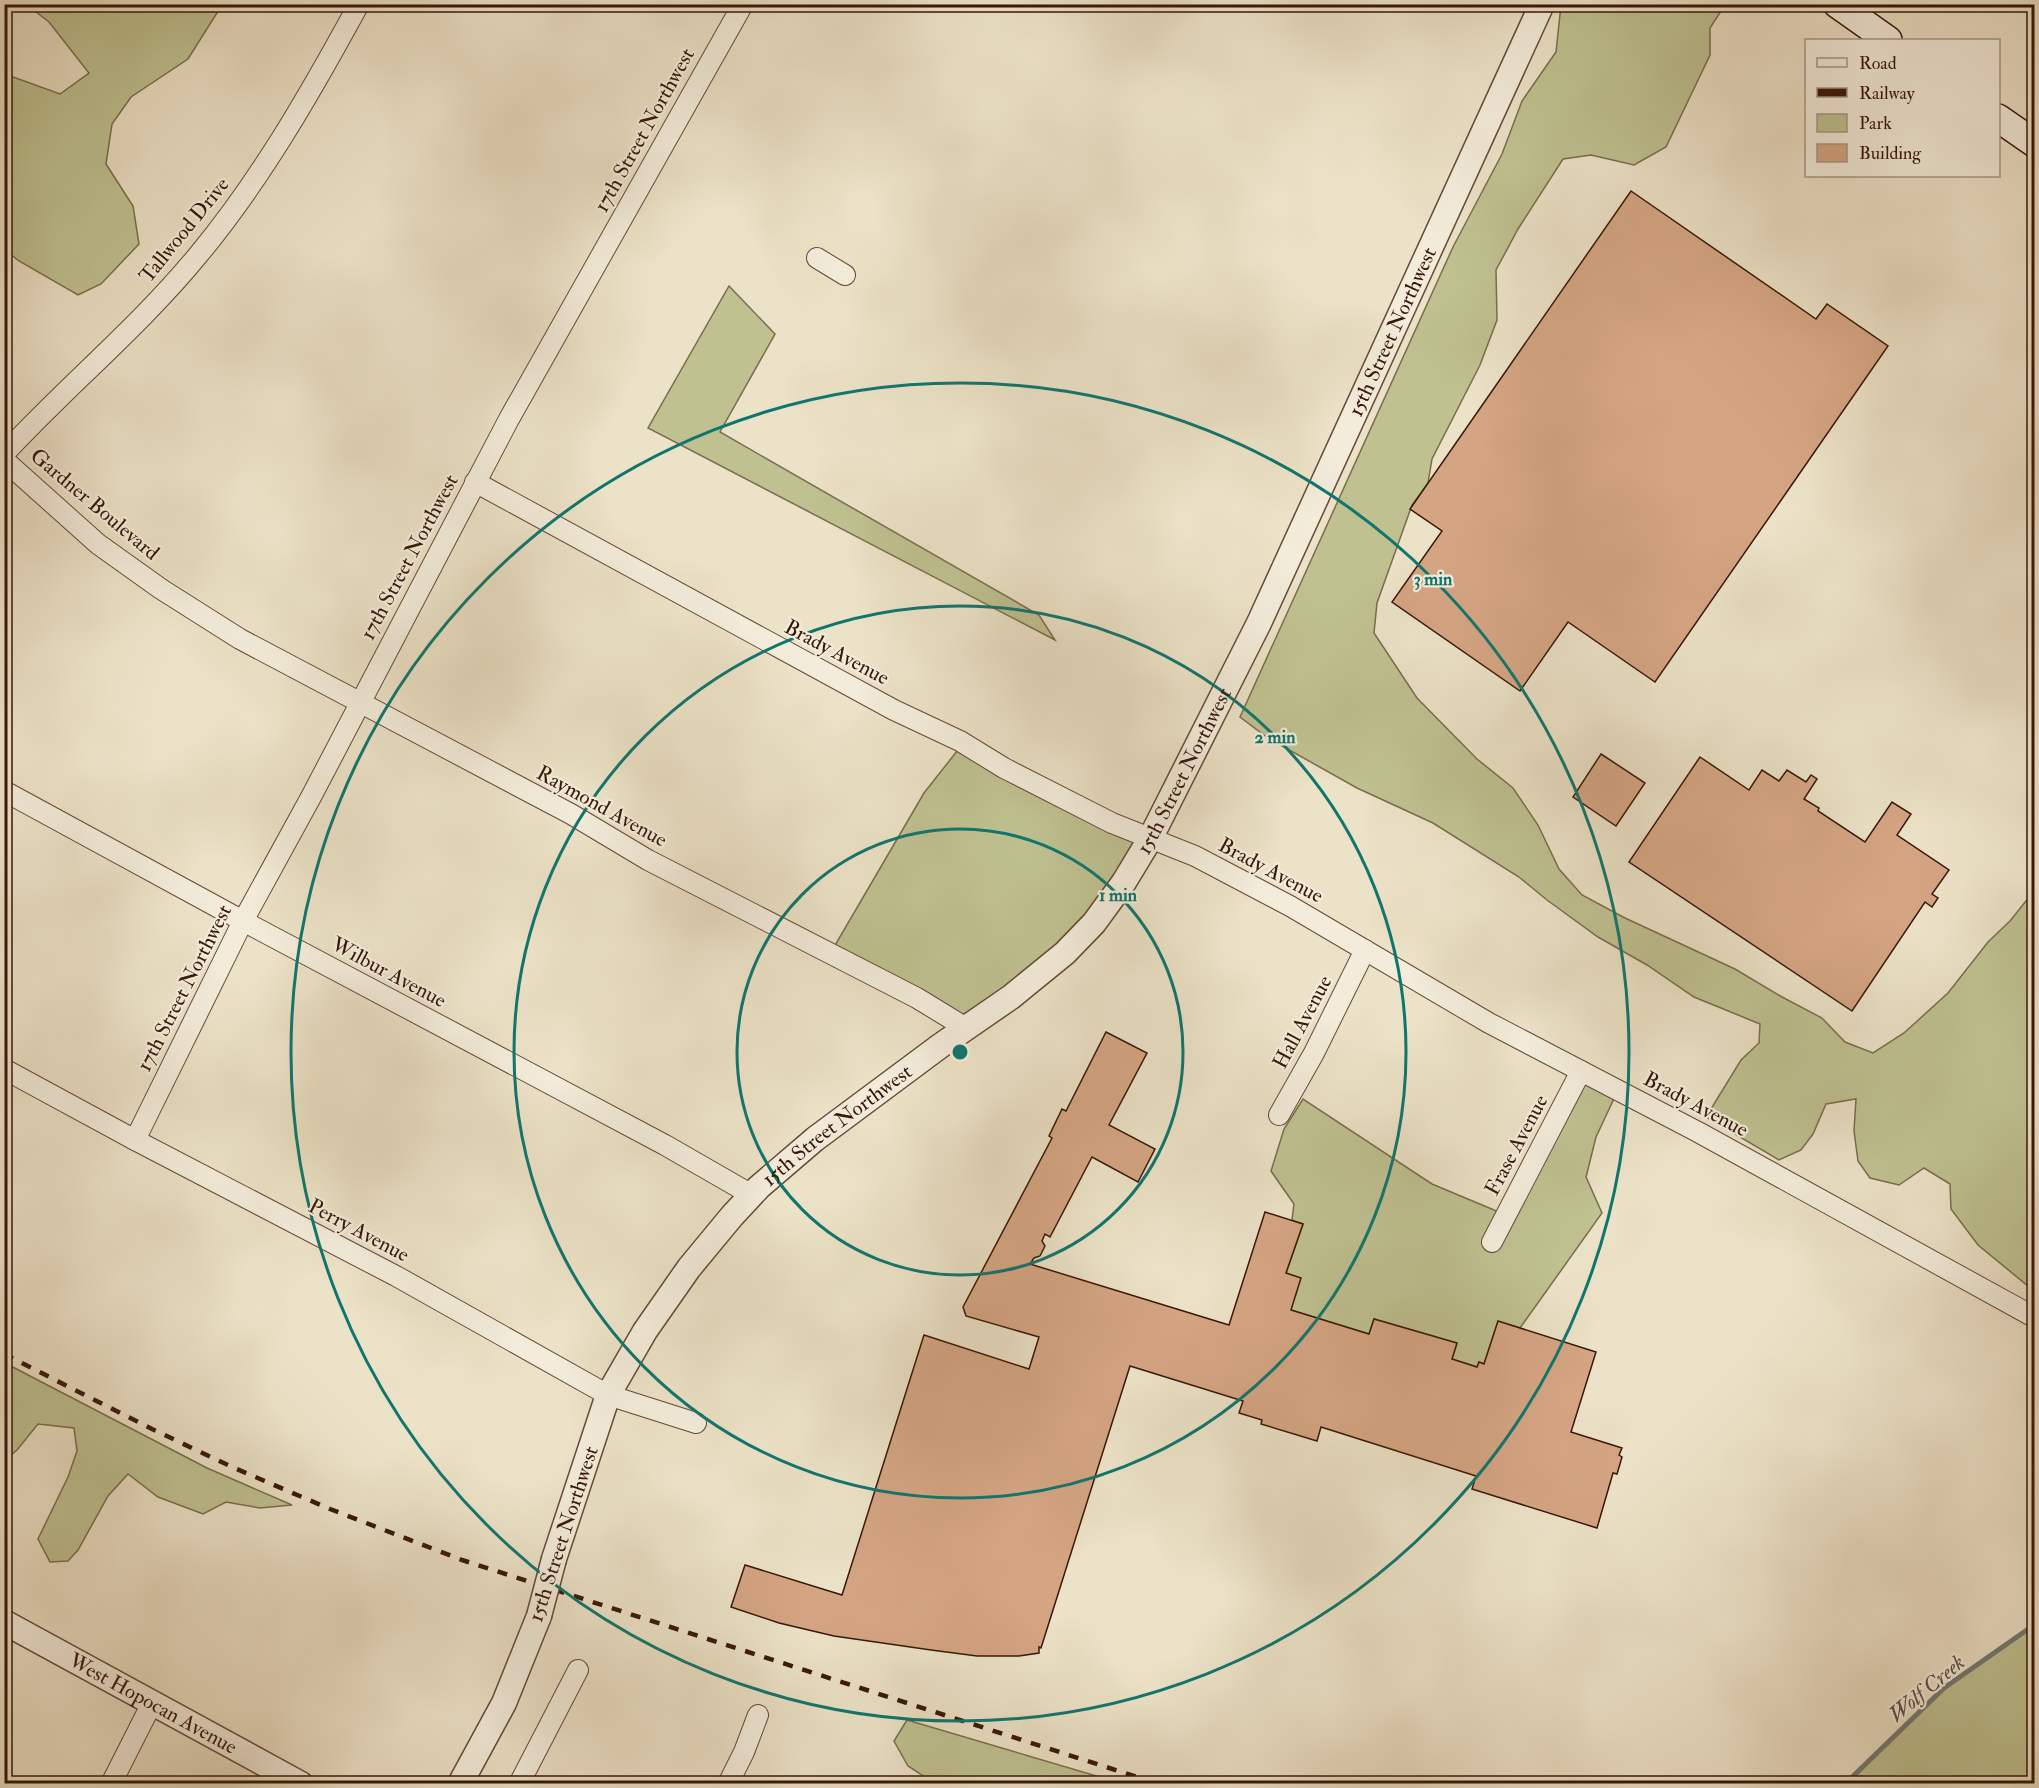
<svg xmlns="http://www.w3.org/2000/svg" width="2039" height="1788" viewBox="0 0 2039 1788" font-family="'IM FELL Double Pica',serif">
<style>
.green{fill:#bfc191;stroke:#7b6c4c;stroke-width:1.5}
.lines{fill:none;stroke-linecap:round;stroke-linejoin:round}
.stream{stroke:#747a75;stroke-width:5}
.building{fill:#d5a583;stroke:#371707;stroke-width:1.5}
.minor-casing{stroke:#644a37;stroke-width:22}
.tertiary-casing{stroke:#644a37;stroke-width:27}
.secondary-casing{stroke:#371707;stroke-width:30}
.minor{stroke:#f3ecdb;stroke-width:20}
.tertiary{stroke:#f3ecdb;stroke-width:24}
.secondary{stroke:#f3ecdb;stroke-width:27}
.rail{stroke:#371707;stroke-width:4.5;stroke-dasharray:10 10;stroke-linecap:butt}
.tertiary-bridge-casing{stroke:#644a37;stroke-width:27;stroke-linecap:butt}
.tertiary-bridge{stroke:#f3ecdb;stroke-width:24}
.ring{fill:none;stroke:#0f766e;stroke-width:3}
.labels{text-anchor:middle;stroke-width:4.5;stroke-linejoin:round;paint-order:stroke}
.street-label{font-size:21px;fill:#371707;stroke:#f3ecdb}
.water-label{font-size:22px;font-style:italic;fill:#5a5147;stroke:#f3ecdb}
.centre{fill:#0f766e;stroke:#f3ecdb;stroke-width:3}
.ring-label{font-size:18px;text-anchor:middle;font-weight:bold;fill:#0f766e;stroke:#f3ecdb;stroke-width:4.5;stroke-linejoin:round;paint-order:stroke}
</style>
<rect width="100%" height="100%" fill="#ece2c7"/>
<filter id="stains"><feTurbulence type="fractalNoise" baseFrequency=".00333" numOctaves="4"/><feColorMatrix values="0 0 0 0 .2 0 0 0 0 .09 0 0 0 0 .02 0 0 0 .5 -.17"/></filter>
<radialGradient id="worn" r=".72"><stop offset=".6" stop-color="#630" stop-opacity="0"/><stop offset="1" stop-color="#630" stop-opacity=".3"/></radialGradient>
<g class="green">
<path d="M27 5H222L188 59 131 97 112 124 106 164 133 206 139 244 101 284 78 295 19 261 5 250V74L60 94 89 73 49 22Z"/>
<path d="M1561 5H1725L1710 28V55L1666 147 1634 165 1591 155 1563 159 1518 229 1496 270 1497 320 1480 365 1432 459 1428 483 1412 505 1377 603 1374 633 1417 698 1477 759 1513 788 1538 825 1559 869 1582 895 1625 918 1735 969 1782 997 1822 1018 1845 1042 1873 1053 1904 1033 1948 993 1988 942 2010 921 2034 891V1291L1978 1245 1951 1209 1950 1184 1924 1168 1899 1185 1870 1178 1858 1161 1854 1131 1856 1099 1826 1104 1813 1134 1801 1150 1779 1160 1706 1117 1741 1060 1759 1043 1760 1024 1694 997 1647 965 1598 937 1547 900 1519 877 1433 823 1357 788 1268 738 1240 717 1453 247 1502 154 1522 101 1556 52Z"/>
<path d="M729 286 775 334 720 432 1039 615 1055 640 648 428Z"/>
<path d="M961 746 1141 842 1089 920 967 1023 834 947 924 793Z"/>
<path d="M1581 1071 1618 1090 1596 1137 1586 1177 1602 1213 1520 1328 1498 1322 1484 1364 1479 1362 1477 1367 1452 1359 1457 1343 1374 1319 1369 1334 1291 1310 1286 1273 1303 1224 1292 1220 1294 1204 1271 1171 1284 1129 1303 1099 1432 1184 1506 1215Z"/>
<path d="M5 1363 207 1468 292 1505 260 1508 226 1502 203 1514 158 1497 128 1474 108 1496 78 1550 68 1561 50 1562 38 1539 68 1477 77 1451 74 1428 38 1424 17 1450 5 1460Z"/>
<path d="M2034 1625V1783H1849L1896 1734 1944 1688Z"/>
<path d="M907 1720 1120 1783H934L908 1766 894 1741Z"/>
</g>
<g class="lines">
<path class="stream" d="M1845 1784 1944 1688 2034 1625"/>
</g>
<g class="building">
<path d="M1631 191 1816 319 1827 304 1888 346 1655 682 1568 622 1520 691 1392 602 1442 531 1410 509Z"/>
<path d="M1601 754 1645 783 1616 826 1573 797Z"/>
<path d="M1700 757 1749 790 1762 770 1779 781 1787 770 1806 782 1811 775 1817 779 1804 799 1819 808 1818 811 1865 842 1892 802 1911 814 1897 835 1949 870 1932 894 1938 898 1932 907 1925 902 1852 1011 1629 862Z"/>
<path d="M1106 1032 1147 1053 1109 1125 1155 1149 1138 1182 1092 1157 1050 1237 1045 1234 1042 1241 1045 1246 1040 1256 1034 1258 1030 1264 1229 1325 1265 1212 1303 1224 1286 1273 1301 1278 1291 1310 1369 1334 1374 1319 1457 1343 1452 1359 1477 1367 1479 1362 1484 1364 1498 1321 1596 1352 1571 1432 1622 1448 1619 1455 1622 1457 1617 1474 1613 1473 1597 1528 1472 1489 1476 1476 1321 1427 1317 1441 1261 1424 1262 1420 1239 1413 1243 1401 1130 1366 1041 1648 1039 1647V1653L1019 1656H977L931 1650 834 1636 779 1623 731 1607 745 1565 842 1595 924 1335 1029 1369 1039 1337 966 1316 963 1307 1052 1138 1049 1136 1062 1109 1066 1111Z"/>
</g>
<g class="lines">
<defs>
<g id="minor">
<path d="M817 258 845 275"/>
<path d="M4 454C68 385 140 326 199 254 262 178 312 90 359 4"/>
<path d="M4 460 98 544 161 589 240 639 571 814 648 860 917 998 966 1028"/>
<path d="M475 482 894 710 960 741 1004 768 1112 823 1195 856 1290 906 1489 1023 1698 1132 2034 1317"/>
<path d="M4 791 243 921 665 1145 752 1195"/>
<path d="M4 1069 135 1140 396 1276 608 1395 696 1423"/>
<path d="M1279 1115 1314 1053 1365 950"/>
<path d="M135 1140 243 921 311 797 509 419 743 4"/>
<path d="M1492 1242 1581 1071"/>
<path d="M111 1784 152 1703"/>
<path d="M519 1784 578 1670"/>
<path d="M728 1784 744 1752 758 1715"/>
</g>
<g id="tertiary">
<path id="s1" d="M554 1559 608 1395 645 1331 689 1268 732 1216 759 1187 815 1139 940 1046 1011 997 1065 953 1094 923 1124 882 1150 839 1259 623 1542 4"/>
<path id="s2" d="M4 1622 301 1784"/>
<path d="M460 1784 504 1703 539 1616"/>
</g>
<g id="secondary">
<path d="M1837 4 1888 40"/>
<path d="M1998 118 2034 143"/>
</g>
</defs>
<use href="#minor" class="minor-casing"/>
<use href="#tertiary" class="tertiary-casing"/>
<use href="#secondary" class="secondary-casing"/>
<use href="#minor" class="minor"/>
<use href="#tertiary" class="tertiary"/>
<use href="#secondary" class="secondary"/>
<path class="rail" d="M4 1354 152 1429 232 1467 330 1509 462 1560 1159 1784"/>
<defs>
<path id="tertiary-bridge" d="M539 1616 554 1559"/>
</defs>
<use href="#tertiary-bridge" class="tertiary-bridge-casing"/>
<use href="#tertiary-bridge" class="tertiary-bridge"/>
</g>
<g class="ring">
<circle cx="960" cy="1052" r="223"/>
<circle cx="960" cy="1052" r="446"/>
<circle cx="960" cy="1052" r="669"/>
</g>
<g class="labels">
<g class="street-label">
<text transform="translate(644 130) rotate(-61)" y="7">17th Street Northwest</text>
<text transform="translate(184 230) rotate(-51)" y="7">Tallwood Drive</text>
<text dy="7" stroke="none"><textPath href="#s1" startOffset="1521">15th Street Northwest</textPath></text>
<text transform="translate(95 504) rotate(40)" y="7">Gardner Boulevard</text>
<text transform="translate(409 557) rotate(-62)" y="7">17th Street Northwest</text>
<text transform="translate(837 652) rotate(28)" y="7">Brady Avenue</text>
<text dy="7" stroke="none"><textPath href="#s1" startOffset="1035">15th Street Northwest</textPath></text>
<text transform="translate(602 806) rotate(29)" y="7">Raymond Avenue</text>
<text transform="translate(1271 870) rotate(28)" y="7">Brady Avenue</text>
<text transform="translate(389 972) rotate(28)" y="7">Wilbur Avenue</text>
<text transform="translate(184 988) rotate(-63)" y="7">17th Street Northwest</text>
<text transform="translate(1302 1022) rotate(-62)" y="7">Hall Avenue</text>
<text transform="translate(1696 1104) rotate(28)" y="7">Brady Avenue</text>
<text dy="7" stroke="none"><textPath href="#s1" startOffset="530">15th Street Northwest</textPath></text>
<text transform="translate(1516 1145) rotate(-62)" y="7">Frase Avenue</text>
<text transform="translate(359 1230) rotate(28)" y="7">Perry Avenue</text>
<text transform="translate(563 1534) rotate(-72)" y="7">15th Street Northwest</text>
<text dy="7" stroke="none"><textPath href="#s2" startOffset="170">West Hopocan Avenue</textPath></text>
</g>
<g class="water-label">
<text transform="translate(1926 1688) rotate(-40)" y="8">Wolf Creek</text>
</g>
</g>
<circle cx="960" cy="1052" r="9" class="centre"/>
<g class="ring-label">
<text x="1433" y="585">3 min</text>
<text x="1275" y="743">2 min</text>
<text x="1118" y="901">1 min</text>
</g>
<rect width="2039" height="1788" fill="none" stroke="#ece2c7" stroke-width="24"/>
<rect x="6" y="6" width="2027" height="1776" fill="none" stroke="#371707" stroke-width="3"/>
<rect x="12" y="12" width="2015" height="1764" fill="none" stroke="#371707" stroke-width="1.5"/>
<rect x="1805" y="39" width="195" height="138" fill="#f3ecdb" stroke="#a89786" stroke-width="1.5"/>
<rect x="1817" y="58" width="30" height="9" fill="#f3ecdb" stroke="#a89786" stroke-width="1.5"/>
<text x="1859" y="69" font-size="18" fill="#371707">Road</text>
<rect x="1817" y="88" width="30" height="9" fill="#371707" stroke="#a89786" stroke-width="1.5"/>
<text x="1859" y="99" font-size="18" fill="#371707">Railway</text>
<rect x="1817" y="114" width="30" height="18" fill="#bfc191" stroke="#a89786" stroke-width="1.5"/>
<text x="1859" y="129" font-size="18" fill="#371707">Park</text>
<rect x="1817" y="144" width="30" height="18" fill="#d5a583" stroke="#a89786" stroke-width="1.5"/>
<text x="1859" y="159" font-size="18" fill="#371707">Building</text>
<rect width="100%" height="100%" filter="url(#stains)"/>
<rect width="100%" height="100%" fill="url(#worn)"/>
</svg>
